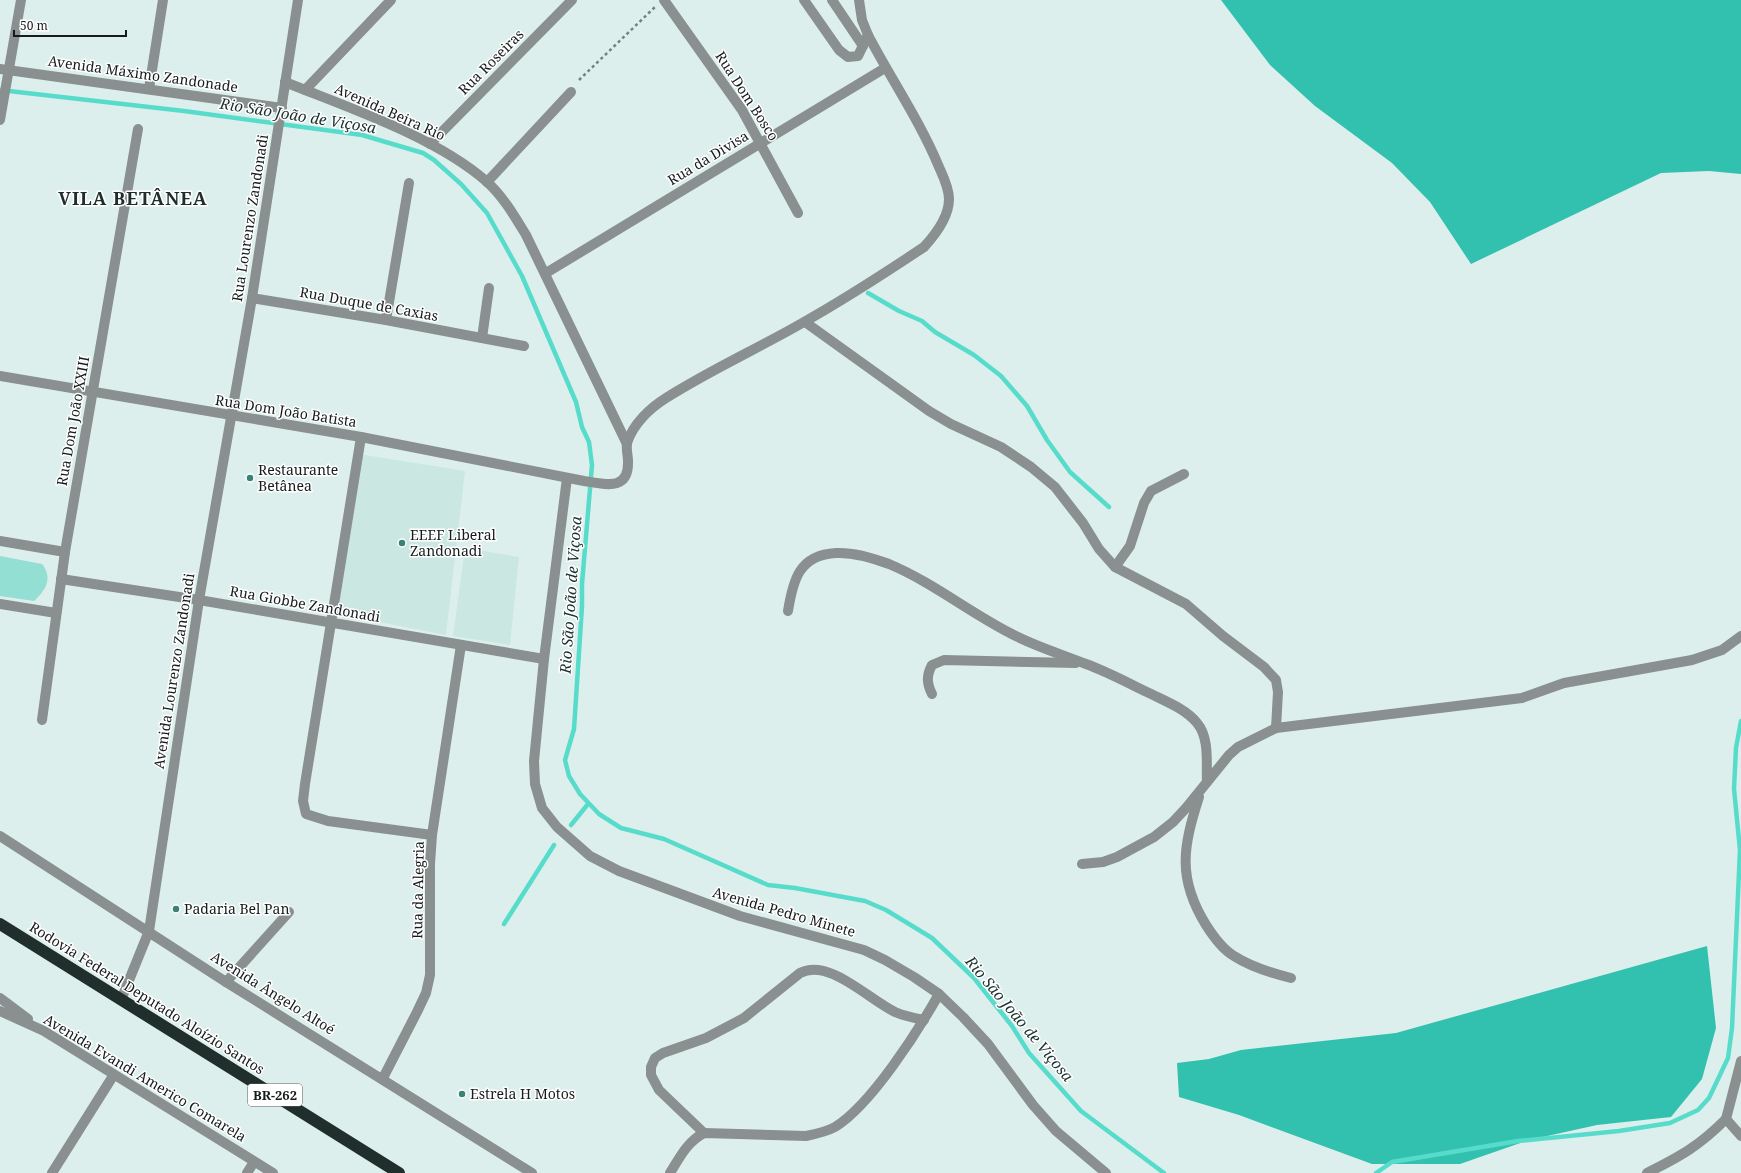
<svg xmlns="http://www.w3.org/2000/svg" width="1741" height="1173" viewBox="0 0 1741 1173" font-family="'Noto Serif',serif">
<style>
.built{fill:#cbe7e2}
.green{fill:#93dfd3}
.forest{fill:#32c0af}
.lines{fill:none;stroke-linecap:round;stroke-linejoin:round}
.stream{stroke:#57dccb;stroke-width:4.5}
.path{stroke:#75817f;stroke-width:2.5;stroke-dasharray:3 3;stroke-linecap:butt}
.minor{stroke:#89908f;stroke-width:10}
.highway{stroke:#202f2c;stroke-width:12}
.poi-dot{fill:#3b8177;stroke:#fff;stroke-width:1.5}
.labels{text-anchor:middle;stroke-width:3;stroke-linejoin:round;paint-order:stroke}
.shield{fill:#fff;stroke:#5c605f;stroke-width:1}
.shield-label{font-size:13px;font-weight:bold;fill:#161c1b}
.street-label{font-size:14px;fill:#161c1b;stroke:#fff}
.poi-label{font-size:14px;fill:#161c1b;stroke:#fff;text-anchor:start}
.water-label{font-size:15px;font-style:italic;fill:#1a312d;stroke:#fff}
.district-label{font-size:18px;font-weight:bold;letter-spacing:1px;fill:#1f2d2b;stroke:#fff}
</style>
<rect width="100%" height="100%" fill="#ddefec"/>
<g class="built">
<path d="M359 454 465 471 446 635 338 614Z"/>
<path d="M465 548 519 557 510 645 453 636Z"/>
</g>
<path class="green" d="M0 556 42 564C53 578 46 590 34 601L0 596Z"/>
<g class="forest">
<path d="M1221 0H1741V174L1709 171 1661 173 1471 264 1430 202 1392 163 1315 106 1270 65Z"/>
<path d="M1707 946 1716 1028 1702 1079 1671 1117 1597 1125 1529 1140 1460 1164H1372L1239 1115 1179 1097 1177 1063 1209 1059 1241 1050 1396 1033Z"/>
</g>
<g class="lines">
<g class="stream">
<path d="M0 90 184 111 362 135 423 153 434 160 461 184 487 213 522 276 576 402 582 427 589 442 592 465 582 584V606L574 729 565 760 569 776 580 794 599 814 621 828 664 839 768 885 795 888 865 901 886 910 932 938 974 978 1012 1026 1029 1053 1081 1111 1164 1173"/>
<path d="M868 293 899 311 922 321 935 332 974 355 1001 376 1027 406 1047 440 1070 472 1109 507"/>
<path d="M571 825 588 804"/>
<path d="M504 924 554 845"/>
<path d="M1376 1173 1392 1162 1518 1141 1619 1131 1670 1123 1698 1110 1709 1098 1728 1058 1732 1028 1740 850 1734 789 1736 748 1741 721"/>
</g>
<path class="path" d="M579 80 655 7"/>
<g class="minor">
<path d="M664 0 742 110 798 213"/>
<path d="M804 0 839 50 848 57 858 56 868 35"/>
<path d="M832 0 863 46"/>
<path d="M0 69 282 108"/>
<path d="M285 82C349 108 434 136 486 181 503 196 515 217 526 235L627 444"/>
<path d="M149 89 163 0"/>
<path d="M305 90 391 0"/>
<path d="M0 120 21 0"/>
<path d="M430 144 572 0"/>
<path d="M487 182 571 92"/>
<path d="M546 273 885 68"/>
<path d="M252 298 386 320 524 346"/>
<path d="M386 320 409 183"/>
<path d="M805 322 929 411 951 424 1001 447 1031 467 1055 487 1083 523 1099 549 1115 567 1186 604 1223 636 1264 667 1276 680 1278 692 1276 728"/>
<path d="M482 338 489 288"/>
<path d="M0 376 361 437 584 481C605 484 629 492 628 461 628 456 626 449 627 443 633 424 650 408 666 398 710 370 759 348 804 322 845 299 885 273 924 247 936 234 949 217 949 199 949 188 943 176 939 167 920 121 891 79 868 35L862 20 859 0"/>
<path d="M361 437 305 784 303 801 306 814 328 821 432 835"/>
<path d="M567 478 544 659 534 761 535 784 542 808 557 827 590 856 619 871 740 916 864 950 885 960 914 977 939 994 963 1017 988 1044 1033 1105 1056 1131 1106 1173"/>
<path d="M0 541 65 552"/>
<path d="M1115 567 1130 546 1144 503 1151 491 1184 474"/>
<path d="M61 579 199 600 544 659"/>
<path d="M0 604 56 613"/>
<path d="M788 611C793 580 799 555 836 553 854 552 873 558 889 564 932 582 969 612 1010 633 1034 646 1061 654 1086 664 1108 672 1128 683 1149 693 1165 701 1186 709 1197 723 1210 738 1206 764 1207 782"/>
<path d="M932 694C927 684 926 676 932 665L944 660 1076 663"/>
<path d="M42 720 65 552 138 129"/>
<path d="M1199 797C1183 847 1177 878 1206 925 1213 936 1222 949 1234 956 1251 967 1271 973 1291 978"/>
<path d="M0 836 226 982 532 1173"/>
<path d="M1082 864 1103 862 1117 857 1154 837 1173 822 1186 808 1229 755 1238 747 1276 728 1522 698 1564 683 1692 660 1722 650 1741 636"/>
<path d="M226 982 289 912"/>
<path d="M0 998 28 1019"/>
<path d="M121 1000 149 931 199 600 252 298 298 0"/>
<path d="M0 1011 44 1031 273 1173"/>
<path d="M383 1078 417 1012 426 993 430 975V864L432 835 461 645"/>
<path d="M1726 1119 1741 1061"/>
<path d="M1726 1119 1741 1136"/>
<path d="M704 1133 659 1090 651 1075V1067L655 1058 663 1053 706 1038 744 1018 800 973C829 958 868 999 895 1012 904 1016 914 1018 924 1020"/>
<path d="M52 1173 113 1076"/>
<path d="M247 1173 254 1162"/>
<path d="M670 1173C680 1157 687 1142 704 1133L806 1136C816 1134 826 1132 835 1127 871 1105 918 1031 939 994"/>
<path d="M1647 1173C1681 1156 1699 1146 1726 1119"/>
</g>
<path class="highway" d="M0 924 399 1173"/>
</g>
<g class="poi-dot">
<circle cx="250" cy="478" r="4"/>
<circle cx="402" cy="543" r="4"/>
<circle cx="176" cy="909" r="4"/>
<circle cx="462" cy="1094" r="4"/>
</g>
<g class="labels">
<rect class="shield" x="248" y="1084" width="54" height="22" rx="3"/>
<g class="shield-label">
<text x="275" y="1100">BR-262</text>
</g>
<g class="street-label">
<text transform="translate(491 62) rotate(-45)" y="5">Rua Roseiras</text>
<text transform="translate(143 74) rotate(8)" y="5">Avenida Máximo Zandonade</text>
<text transform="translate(747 96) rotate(57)" y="5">Rua Dom Bosco</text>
<text transform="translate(390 112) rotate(24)" y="5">Avenida Beira Rio</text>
<text transform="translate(708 158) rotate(-31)" y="5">Rua da Divisa</text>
<text transform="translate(250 218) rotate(-81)" y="5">Rua Lourenzo Zandonadi</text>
<text transform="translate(369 304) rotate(10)" y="5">Rua Duque de Caxias</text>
<text transform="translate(286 411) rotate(9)" y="5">Rua Dom João Batista</text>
<text transform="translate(73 421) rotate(-80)" y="5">Rua Dom João XXIII</text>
<text transform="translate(305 604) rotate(10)" y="5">Rua Giobbe Zandonadi</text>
<text transform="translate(174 671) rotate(-81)" y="5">Avenida Lourenzo Zandonadi</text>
<text transform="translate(418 890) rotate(-89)" y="5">Rua da Alegria</text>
<text transform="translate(784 912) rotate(16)" y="5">Avenida Pedro Minete</text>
<text transform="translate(273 993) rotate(32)" y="5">Avenida Ângelo Altoé</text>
<text transform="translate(147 998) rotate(32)" y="5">Rodovia Federal Deputado Aloízio Santos</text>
<text transform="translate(145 1078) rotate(31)" y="5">Avenida Evandi Americo Comarela</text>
</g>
<g class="poi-label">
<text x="258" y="475">Restaurante<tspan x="258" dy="16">Betânea</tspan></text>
<text x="410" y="540">EEEF Liberal<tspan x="410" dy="16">Zandonadi</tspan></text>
<text x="184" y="914">Padaria Bel Pan</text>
<text x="470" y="1099">Estrela H Motos</text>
</g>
<g class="water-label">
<text transform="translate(298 116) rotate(9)" y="5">Rio São João de Viçosa</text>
<text transform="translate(571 595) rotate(-86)" y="5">Rio São João de Viçosa</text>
<text transform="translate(1019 1019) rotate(50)" y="5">Rio São João de Viçosa</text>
</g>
<g class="district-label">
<text x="133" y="205">VILA BETÂNEA</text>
</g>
</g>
<path d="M14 30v6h112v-6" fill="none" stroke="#161c1b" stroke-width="2"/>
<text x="20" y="30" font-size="12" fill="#161c1b" stroke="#ffffff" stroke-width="3" paint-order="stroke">50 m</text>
</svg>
